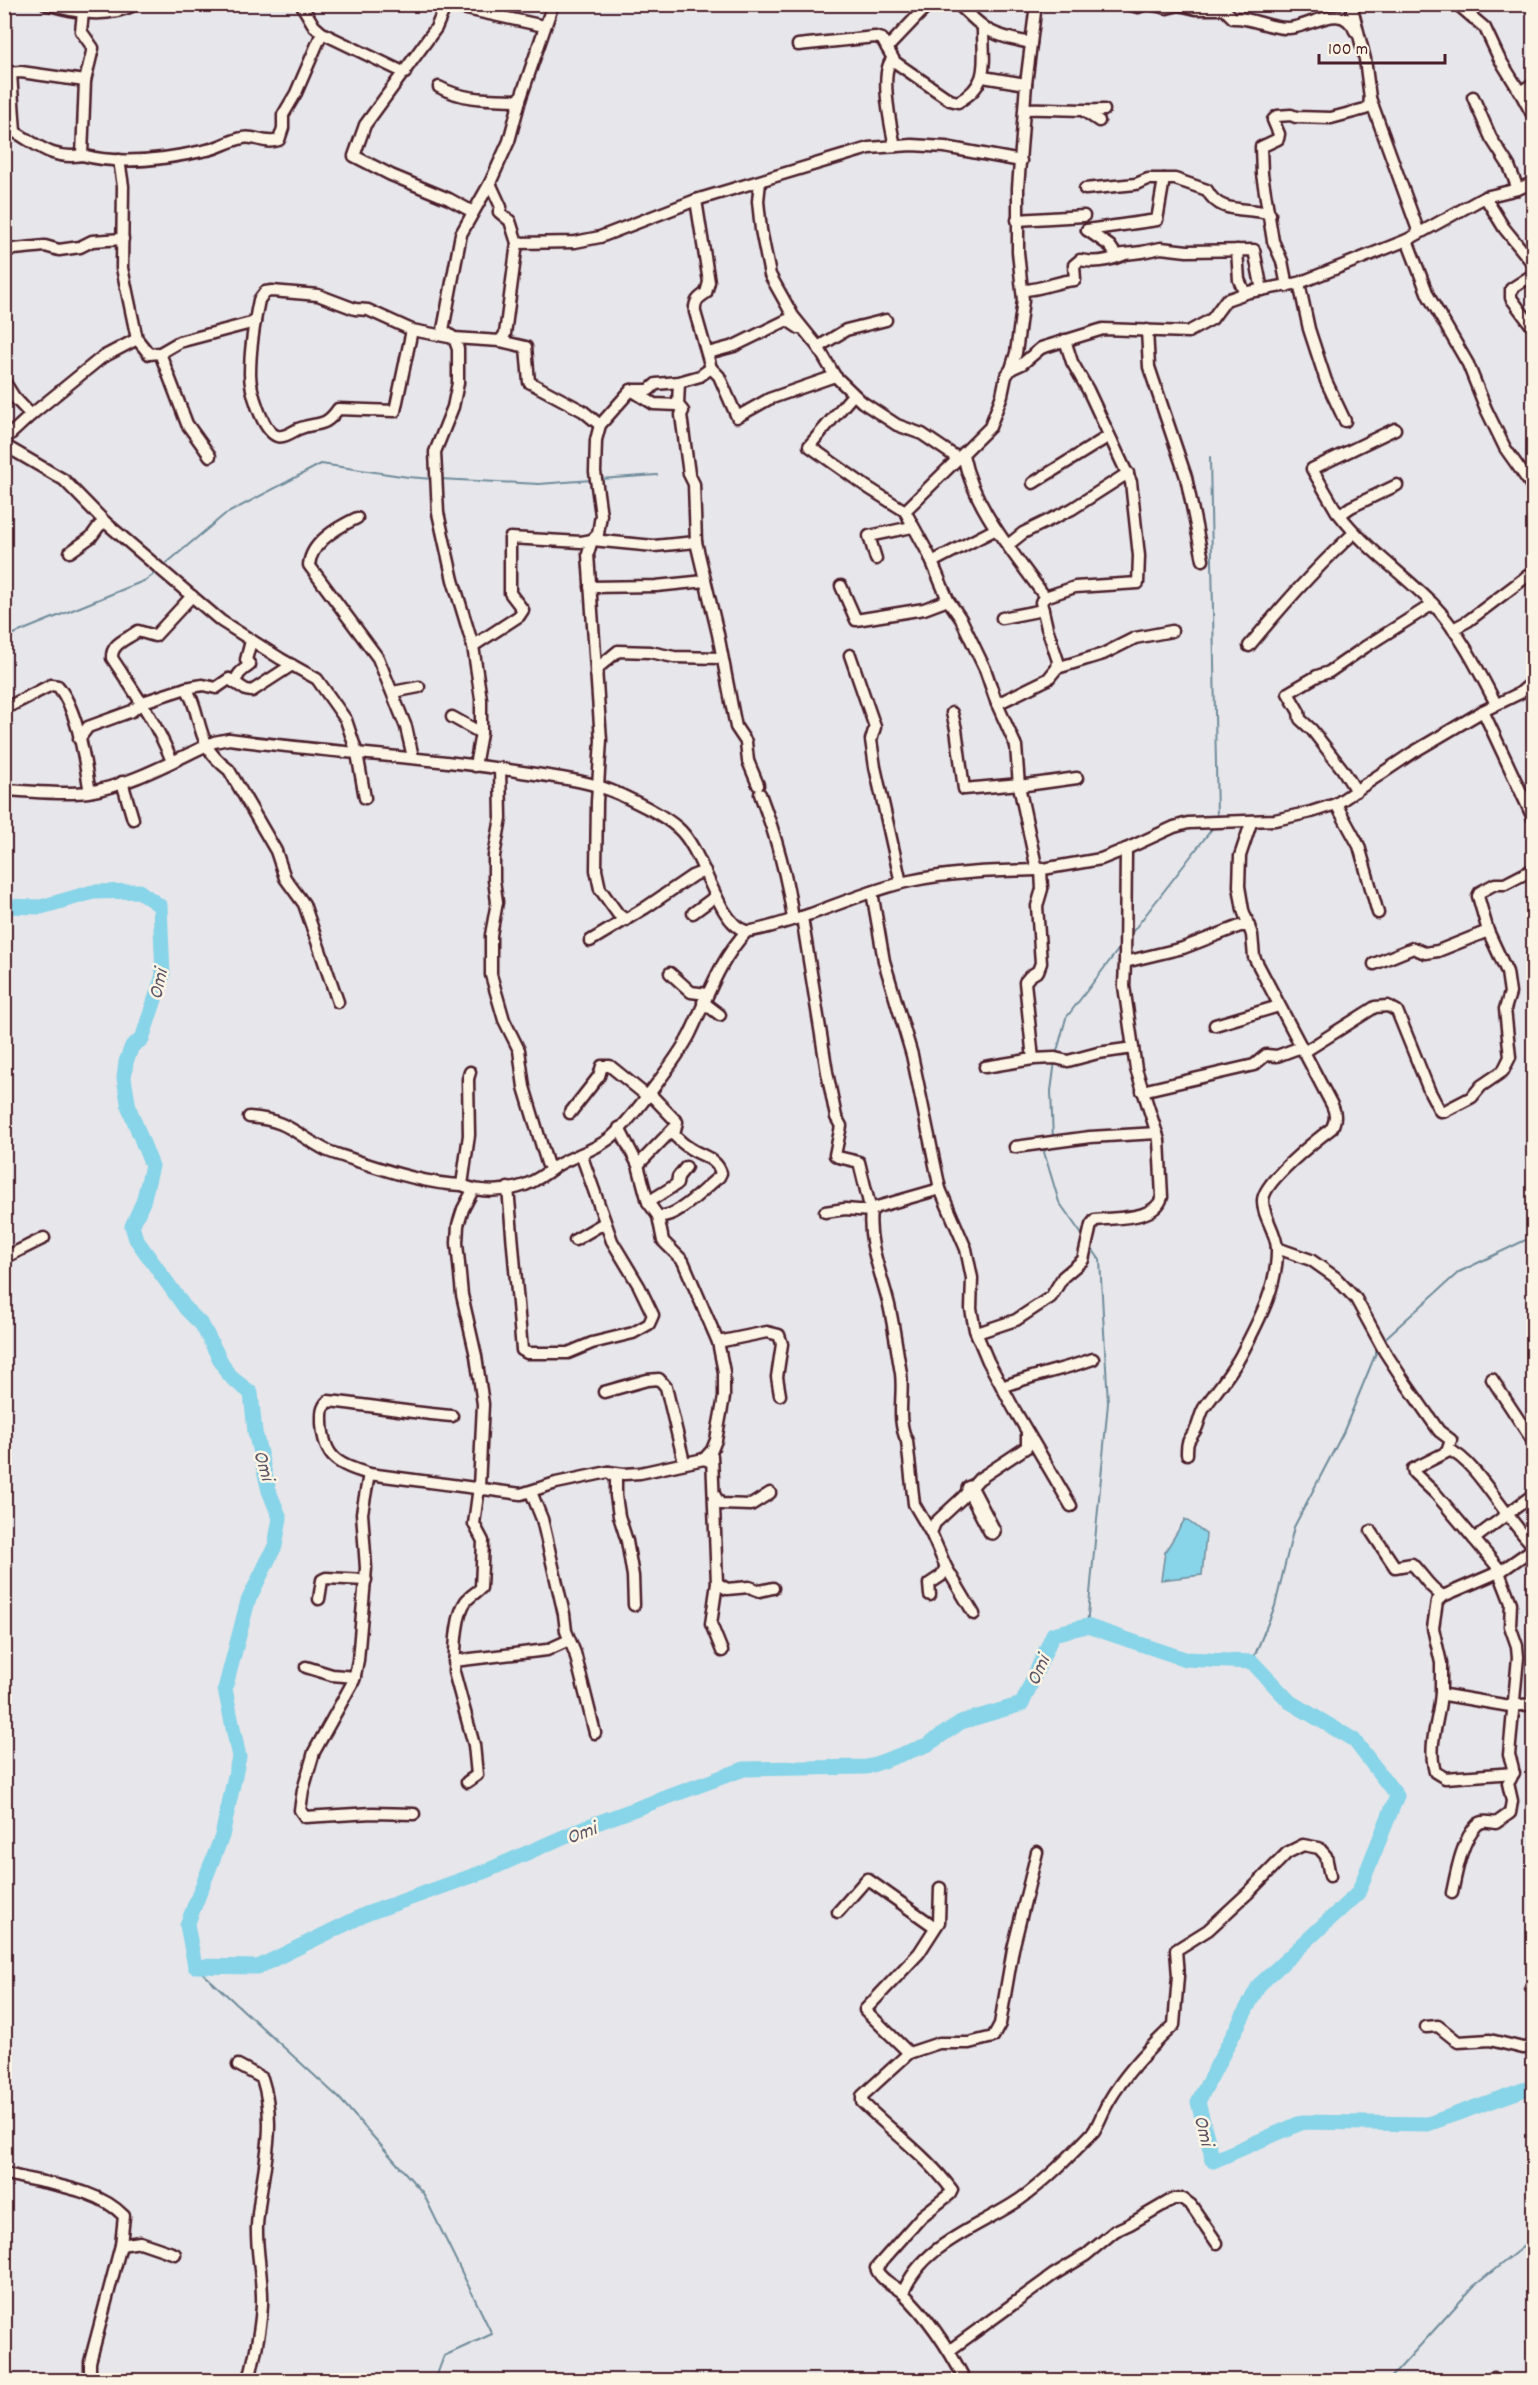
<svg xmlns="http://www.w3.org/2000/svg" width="1538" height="2385" viewBox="0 0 1538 2385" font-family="Dekko,sans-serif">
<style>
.water{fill:#88d4e8;stroke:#6f8c9c;stroke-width:1.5}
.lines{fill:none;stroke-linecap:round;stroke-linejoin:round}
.stream{stroke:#6f8c9c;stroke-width:2}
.river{stroke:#88d4e8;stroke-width:15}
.street-casing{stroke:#4a1f2b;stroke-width:15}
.secondary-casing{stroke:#4a1f2b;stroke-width:20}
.street{stroke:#fcf5e5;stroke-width:10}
.secondary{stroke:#fcf5e5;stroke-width:15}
.labels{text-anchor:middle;stroke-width:5;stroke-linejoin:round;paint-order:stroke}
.water-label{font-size:21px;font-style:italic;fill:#5d5564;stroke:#fcf5e5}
</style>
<rect width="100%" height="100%" fill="#e7e6ea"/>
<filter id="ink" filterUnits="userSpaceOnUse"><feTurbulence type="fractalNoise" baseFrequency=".0167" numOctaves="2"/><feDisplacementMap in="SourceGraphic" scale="12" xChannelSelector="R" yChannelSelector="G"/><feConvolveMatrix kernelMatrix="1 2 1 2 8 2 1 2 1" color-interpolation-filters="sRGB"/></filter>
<g filter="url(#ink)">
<path class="water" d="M1185 1519 1206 1534 1202 1575 1161 1580 1165 1552Z"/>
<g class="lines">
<g class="stream">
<path d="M1210 457 1217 817"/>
<path d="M439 479 539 484 592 480"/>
<path d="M600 479 657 475"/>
<path d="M162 567 224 515 321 464 408 477 433 479"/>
<path d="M4 638 146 580 158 571"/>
<path d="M1130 935 1215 825"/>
<path d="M1056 1055 1066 1018 1121 946"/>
<path d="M1053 1139 1051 1091 1055 1061"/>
<path d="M1048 1146 1044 1152 1059 1202 1085 1239"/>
<path d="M1382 1341 1459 1272 1534 1236"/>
<path d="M1087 1626 1108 1403 1100 1260 1090 1246"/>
<path d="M1252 1662 1275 1606 1294 1527 1343 1433 1378 1348"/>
<path d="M195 1966 339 2098 423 2193 492 2334 444 2356 435 2380"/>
<path d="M1389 2380 1474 2286 1534 2238"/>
</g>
<path class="river" d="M4 906 41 907 93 892 139 891 160 906 163 975 142 1039 132 1046 126 1062 124 1078 129 1108 152 1166 143 1202 132 1226 136 1239 186 1309 202 1325 226 1371 233 1379 251 1393 255 1432 269 1491 280 1518 275 1546 248 1601 225 1689 239 1757 222 1836 187 1925 195 1966 258 1967 366 1914 486 1871 586 1827 744 1769 867 1767 927 1745 961 1722 1022 1704 1053 1634 1087 1626 1185 1659 1252 1662 1290 1702 1354 1740 1397 1796 1358 1893 1259 1985 1198 2102 1213 2161 1303 2122 1428 2124 1534 2086"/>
<defs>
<g id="street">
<path d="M46 4C77 13 107 19 136 4"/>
<path d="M301 4 314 26 322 33 405 73"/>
<path d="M958 4C988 33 991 35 1031 43"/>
<path d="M1036 4 1026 84 1018 188V252L1023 300 1016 353 1011 369 1006 376 1002 395 990 427 905 511 929 555 948 600 961 619 985 669 997 704 1016 746 1019 786 1037 870 1101 859 1126 849 1174 827 1188 823 1275 820 1311 812 1336 804 1412 753 1483 711 1520 693 1534 681"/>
<path d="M1128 4 1138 7 1145 4"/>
<path d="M1149 4 1167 8 1179 5 1196 9H1224L1233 18C1253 17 1269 29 1289 28 1311 27 1343 0 1355 31"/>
<path d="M1351 4 1365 59 1370 98 1419 233"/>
<path d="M1457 4 1485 28 1499 58 1520 92"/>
<path d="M83 13 81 31 93 48 85 81 82 155C122 166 168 159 207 150 219 148 230 140 243 138 255 135 264 145 279 140L283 128V115L296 93 322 33"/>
<path d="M798 45 875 37 882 39 895 62 950 100 958 102C991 84 983 61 983 29"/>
<path d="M887 48 929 4"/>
<path d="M895 62 891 61C880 75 891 128 895 146"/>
<path d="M5 73 21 72 85 81"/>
<path d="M11 73 15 132C39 146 53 160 82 155"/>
<path d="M983 77 1026 84"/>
<path d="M1534 83 1520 92 1534 118"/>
<path d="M439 87C465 101 491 99 520 100"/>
<path d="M1473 97 1491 138 1509 166 1518 189"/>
<path d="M1025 109C1052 108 1078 111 1104 110"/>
<path d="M1084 111 1099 121"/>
<path d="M119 160 123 186 122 268 137 339 149 354 160 353 179 342 255 322"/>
<path d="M760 182 758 201 761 230 770 275 793 316 818 347 835 376 862 402 897 425 922 434 959 459"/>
<path d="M490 183 501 207 499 212 510 221 517 243 505 334 500 341"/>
<path d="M1085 189 1136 184 1148 179H1175L1207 190C1220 216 1248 206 1270 214"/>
<path d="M1485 197 1504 228 1534 265"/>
<path d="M696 200 709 282 706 293C698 298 694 302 695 312L711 368 719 376 737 417 769 399 835 376"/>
<path d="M473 212 449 199 391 175 354 156 365 125 436 28 445 7 453 6 544 26"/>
<path d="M1017 220 1084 216"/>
<path d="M1087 230 1110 246 1116 255 1142 252 1161 248 1187 251 1254 250 1262 290"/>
<path d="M1087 230 1157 220 1164 179"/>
<path d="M1407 240 1428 295 1468 364 1486 409 1505 448 1534 489"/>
<path d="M517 243 575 242 600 237 696 200 869 148 912 145 945 147 1021 161"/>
<path d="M4 250 45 246 59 250 80 247 92 241 123 239"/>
<path d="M1237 250 1239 280 1245 293"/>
<path d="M1534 274 1511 289V298L1534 329"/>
<path d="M1299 283 1309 329 1326 381 1345 421"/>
<path d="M1287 286 1282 261 1273 241 1262 174 1261 147 1278 139 1279 134 1273 120 1277 116 1291 115 1296 117 1331 118 1365 109 1369 106 1370 98"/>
<path d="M1023 290C1041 290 1056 281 1075 280L1074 265 1080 260C1094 263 1109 261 1123 255"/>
<path d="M412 330 395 411 338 409C324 429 318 421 298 429 292 432 284 438 277 436 262 431 250 388 250 374 250 349 254 324 259 300L265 292 272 291 318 295 355 309 368 310 412 330 454 338 500 341 526 347 529 382 583 411 600 425"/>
<path d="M1147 330 1149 367 1186 477 1203 560"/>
<path d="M818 347 846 330 886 320"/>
<path d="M160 353 187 424 210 456"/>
<path d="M708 353 734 346 787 320 799 328"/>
<path d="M1011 369 1022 364 1041 348 1103 329 1188 332 1212 319 1226 300 1249 292 1299 283 1407 240 1485 197 1518 189 1534 182"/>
<path d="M4 381 14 397 31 415"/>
<path d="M679 382 678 405 683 411 681 415 689 474 694 484 696 542 718 634 733 712 736 727 746 742 748 761 758 785"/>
<path d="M631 390 654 404 678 405"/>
<path d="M852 396 809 446 867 487 905 511"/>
<path d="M1395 429 1312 469 1337 512 1341 514 1351 507 1397 485"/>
<path d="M4 440 31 415 101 358 137 339"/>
<path d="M4 445 64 480 105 522 221 621 281 659 317 679 346 720 357 753 365 798"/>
<path d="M963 455C974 509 1014 553 1045 597L1041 602 1047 628 1058 661 1057 668"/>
<path d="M1033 483 1109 436"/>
<path d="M1339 514C1365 548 1401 572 1432 603 1459 631 1478 669 1496 704"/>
<path d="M357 518C338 527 311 542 309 565L378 658 406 727 413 757"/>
<path d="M1008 545 1023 533 1072 509 1128 473"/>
<path d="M70 552 91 537 99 526 105 522"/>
<path d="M876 559 869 536 912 527"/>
<path d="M932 562 996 529"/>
<path d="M841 586 856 620 924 609 948 600"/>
<path d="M590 587 656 586 705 581"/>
<path d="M1045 597 1075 587 1138 583 1139 556 1131 482 1088 390 1072 362 1065 340"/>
<path d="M1002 618 1043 610"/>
<path d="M1453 629 1468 621 1534 571"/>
<path d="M473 646 519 616 523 610 510 593V538L581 542 592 540 654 546 696 542"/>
<path d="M1249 646C1282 606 1315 568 1354 533"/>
<path d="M850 655 875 727 871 740 875 767 901 883"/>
<path d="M596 674 600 666 618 651 650 652 674 657 721 658"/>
<path d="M236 683C236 674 243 670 250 665L246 660 251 641"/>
<path d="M186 688C198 706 197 727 207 745 211 755 220 763 229 770L276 851 285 878 304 904 338 1002"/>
<path d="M393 692 419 687"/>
<path d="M997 704 1048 679 1057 668 1103 654 1135 638 1172 631"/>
<path d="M4 709 51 685 58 686C78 711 84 757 89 787L92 791"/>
<path d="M1483 711 1534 820"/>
<path d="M952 713 956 729 964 789 1020 784"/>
<path d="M452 717 481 733"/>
<path d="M79 739 88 727 132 711 143 702 186 688 203 685 216 688 229 679 246 690 252 691 292 665"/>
<path d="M172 761C156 722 135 693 112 658 111 643 128 639 138 631L155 636 192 596"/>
<path d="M475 766 481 733V699L473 646 453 580 438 513 435 452 453 407 458 383V349L454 338 443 330 461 234 490 183 509 141 520 100 553 4"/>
<path d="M500 768 501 818 494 856V880L497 902 491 935V975L504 1020 519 1050 524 1087 547 1163 552 1169"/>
<path d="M122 782 133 819"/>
<path d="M1019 786 1077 778"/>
<path d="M4 790C32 791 60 795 88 792 129 786 176 759 214 742L229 739C326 753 425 756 522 772 554 777 589 780 619 794 638 803 662 814 678 828 704 850 717 924 746 931 755 933 800 917 811 914 844 902 877 888 910 881 952 872 995 871 1037 870"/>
<path d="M1356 791 1343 770 1312 730 1300 719 1299 712 1288 693 1317 676 1329 672 1365 647 1433 604"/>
<path d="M760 794C776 836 787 874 793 919"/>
<path d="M1336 804 1359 846 1378 913"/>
<path d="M872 892 884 961 912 1055 940 1189 966 1249 972 1278 971 1309 975 1330 988 1361 1014 1409 1071 1506"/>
<path d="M693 913 716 896"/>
<path d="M802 917 827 1072 836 1117 841 1126 835 1155 838 1157 859 1162 871 1211 845 1209 825 1212"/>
<path d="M626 920 618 914 600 889 596 870 597 802 601 740 588 554 592 540 598 534 601 515 595 472 596 440 600 425 631 390H649L656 384 679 382 700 376 711 368"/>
<path d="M590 941 645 908 692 876 705 871"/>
<path d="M1125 962 1126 849"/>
<path d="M1374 964 1413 948 1425 953 1438 951 1488 931"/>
<path d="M670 973 691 992 707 994"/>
<path d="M703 1002 720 1015"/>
<path d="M1215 1025 1279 1006"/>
<path d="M1304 1052 1375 1007 1388 1006 1397 1011 1429 1090 1440 1111H1445L1472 1097 1481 1086 1503 1071 1510 1057 1505 1009 1510 993 1507 972 1488 931 1478 896 1480 892 1495 884H1505L1534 869"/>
<path d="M1033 1059 1025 982 1030 976 1038 971 1041 963 1037 906 1042 889 1041 870"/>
<path d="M985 1067 1033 1059 1055 1058 1068 1061 1098 1053 1133 1048"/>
<path d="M470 1072 468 1079 469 1135 462 1185C480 1193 506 1192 525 1185 535 1181 547 1173 556 1166 573 1156 593 1151 609 1139 627 1126 679 1056 690 1034 707 999 719 960 747 931"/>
<path d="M1142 1091 1254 1065 1266 1055 1277 1056 1301 1047"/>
<path d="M570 1113 599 1076 602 1066H610L647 1096 653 1097 677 1122 674 1135C678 1139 683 1144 688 1147 700 1156 716 1157 721 1173L719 1177C703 1189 677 1219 658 1216"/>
<path d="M249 1117C287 1120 293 1132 324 1149 333 1154 344 1156 354 1160 388 1171 426 1184 462 1185"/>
<path d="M619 1128 638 1165 648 1202 658 1216 663 1241 683 1261 718 1342 724 1372V1397L716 1440 712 1450 704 1459"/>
<path d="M1015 1147 1090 1137 1157 1133"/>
<path d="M638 1165 674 1128"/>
<path d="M508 1188 522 1350 527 1353H568L592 1343 633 1333 649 1324 653 1315 639 1286 612 1241 581 1154"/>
<path d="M648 1202 677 1184 678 1177 686 1167"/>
<path d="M575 1240 604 1223"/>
<path d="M1277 1248 1311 1260 1335 1277 1356 1299 1385 1352 1402 1378 1439 1431 1451 1440 1447 1452 1413 1469 1414 1473 1436 1494 1501 1571 1500 1575 1511 1603 1510 1626 1517 1646 1518 1657 1509 1755C1513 1767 1516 1773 1508 1783L1512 1801 1510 1813 1496 1823C1489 1822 1483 1820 1477 1825 1462 1839 1456 1874 1452 1893"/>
<path d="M4 1258 44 1238"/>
<path d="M977 1333 1016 1320 1051 1297 1063 1277 1083 1260 1091 1225 1095 1220C1115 1217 1155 1221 1162 1197L1159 1140 1136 1069 1124 986 1125 962 1183 948 1240 926H1249"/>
<path d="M718 1342 767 1332 779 1335 782 1344 777 1377 780 1395"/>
<path d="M1492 1379 1534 1443"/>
<path d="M1002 1387C1032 1375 1063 1370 1093 1359"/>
<path d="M604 1392 647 1380 659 1379 666 1387 684 1462"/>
<path d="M1449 1450C1476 1460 1508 1523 1534 1546"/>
<path d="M1187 1454C1187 1439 1189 1441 1196 1429 1199 1423 1200 1415 1204 1408 1216 1391 1231 1374 1241 1355 1258 1322 1278 1287 1277 1248 1276 1231 1262 1215 1263 1200 1264 1181 1316 1140 1332 1128 1336 1119 1336 1114 1332 1105L1254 957 1252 935 1243 910 1239 886 1240 856 1251 823"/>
<path d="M712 1456 717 1583 711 1624 722 1651"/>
<path d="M609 1472 616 1478V1496L619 1516 627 1541 633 1576 634 1605"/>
<path d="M369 1474C338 1464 324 1459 322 1423 322 1414 321 1408 328 1401 369 1405 410 1413 452 1416"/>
<path d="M531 1492 542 1519 564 1614 566 1631 575 1653 595 1733"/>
<path d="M714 1494 720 1504 751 1505 770 1493"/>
<path d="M1371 1531 1395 1567 1412 1564C1424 1576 1428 1587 1443 1596"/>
<path d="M931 1533 914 1504 907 1441C896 1419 904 1396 901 1373 897 1351 894 1327 889 1305 882 1275 867 1243 871 1211L877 1207 940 1189"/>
<path d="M1474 1539 1534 1494"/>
<path d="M1534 1548 1501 1571 1443 1596 1437 1601 1433 1628 1441 1663V1691L1445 1695 1510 1706 1534 1704"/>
<path d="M717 1583 727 1589 749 1587 760 1591 773 1588"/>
<path d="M930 1595 929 1584 941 1576 946 1567"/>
<path d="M319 1599 322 1580 326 1578 366 1580"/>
<path d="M974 1614 946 1567 931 1533 935 1523 962 1498 979 1479 1027 1447V1432"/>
<path d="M454 1661 547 1650 569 1640"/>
<path d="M306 1667 332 1675 355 1677"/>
<path d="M1441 1691C1440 1720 1427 1743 1435 1772L1445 1778 1514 1773"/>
<path d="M467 1782 477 1775 474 1745 454 1672C455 1653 455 1616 466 1601 470 1596 477 1592 481 1588L483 1541 474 1524 479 1487 483 1404 476 1356 462 1295 457 1243 458 1225 463 1209 473 1190"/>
<path d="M414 1814 372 1813 305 1817 300 1810 303 1790 314 1752 354 1680 358 1660 366 1568 362 1513 369 1474 521 1494 556 1483 608 1472 624 1474 640 1473 704 1459 712 1462"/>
<path d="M838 1912 867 1879 935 1927"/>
<path d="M1531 1987 1534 1988"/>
<path d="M1426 2027 1438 2026 1458 2042 1490 2040 1523 2048 1534 2047"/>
<path d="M909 2053 865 2010 919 1953 939 1922 940 1888"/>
<path d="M238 2065 262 2078C279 2130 260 2174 257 2226 256 2252 263 2278 262 2304 261 2330 255 2356 249 2380"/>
<path d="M4 2173C44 2185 95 2186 124 2216L121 2245 90 2362V2380"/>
<path d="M121 2245 140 2242 175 2254"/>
<path d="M903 2293C922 2244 979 2227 1019 2200 1046 2181 1071 2155 1094 2131 1100 2121 1103 2111 1109 2101 1126 2072 1149 2048 1174 2025L1178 1976 1176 1950 1208 1930 1248 1893 1287 1853 1303 1845 1319 1848 1326 1856 1330 1876"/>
<path d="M950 2350 1053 2275 1086 2255 1115 2231 1130 2224 1173 2199H1183L1191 2205 1217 2243"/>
<path d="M965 2380C949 2349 929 2318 903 2293 894 2285 880 2280 876 2268L922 2216 950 2194 952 2190C925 2154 893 2133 862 2102V2096L909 2053 939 2043H969L993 2037 1000 2024 1013 1949 1037 1852"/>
<path d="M1493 2380V2378"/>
</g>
<path id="secondary" d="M970 1489 992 1531"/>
</defs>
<use href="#street" class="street-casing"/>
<use href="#secondary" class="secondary-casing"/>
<use href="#street" class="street"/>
<use href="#secondary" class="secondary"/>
</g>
</g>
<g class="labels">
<g class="water-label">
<text transform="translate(157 984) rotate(-78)" y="7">Omi</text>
<text transform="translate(265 1465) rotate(74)" y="7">Omi</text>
<text transform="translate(1037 1670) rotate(-66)" y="7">Omi</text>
<text transform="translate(581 1832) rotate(-21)" y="7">Omi</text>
<text transform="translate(1205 2130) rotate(76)" y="7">Omi</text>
</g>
</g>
<rect width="1538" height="2385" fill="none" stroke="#fcf5e5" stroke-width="24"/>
<rect x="12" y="12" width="1514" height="2361" fill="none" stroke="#4a1f2b" stroke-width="2" filter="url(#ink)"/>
<path d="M1319 54v9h126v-9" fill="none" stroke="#4a1f2b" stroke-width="3"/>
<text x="1328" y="54" font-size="18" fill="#4a1f2b" stroke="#fcf5e5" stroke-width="4.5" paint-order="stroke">100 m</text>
</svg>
